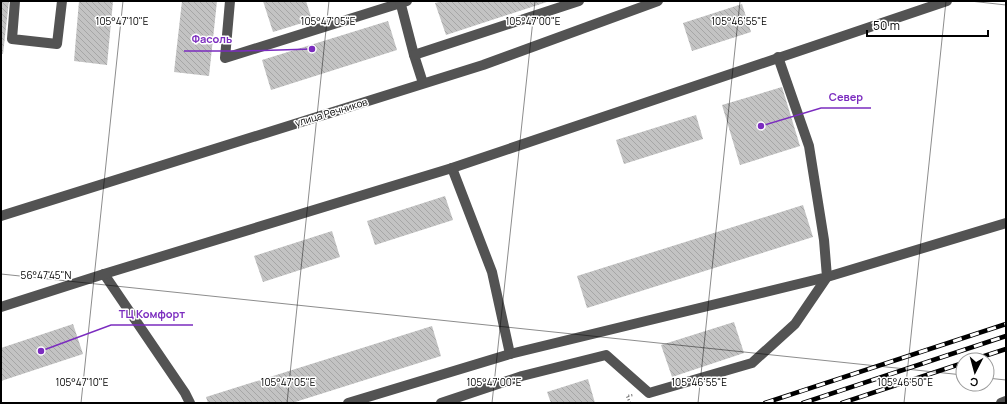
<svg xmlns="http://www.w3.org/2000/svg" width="1007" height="404" viewBox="0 0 1007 404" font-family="Manrope,sans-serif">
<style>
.building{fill:url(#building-back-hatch)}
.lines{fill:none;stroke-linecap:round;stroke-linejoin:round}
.path{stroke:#757575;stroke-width:2.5;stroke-dasharray:1 2;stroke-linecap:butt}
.minor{stroke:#535353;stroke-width:10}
.rail-casing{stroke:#000;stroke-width:4.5}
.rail{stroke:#fff;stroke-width:3;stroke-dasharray:9;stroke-linecap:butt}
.ticks{fill:none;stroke:#000;stroke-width:1;stroke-opacity:0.45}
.labels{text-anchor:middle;stroke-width:3;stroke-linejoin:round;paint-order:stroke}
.street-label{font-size:10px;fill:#000;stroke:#fff}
.ticks-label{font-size:10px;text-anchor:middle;fill:#000;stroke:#fff;stroke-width:3;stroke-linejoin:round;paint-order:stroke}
.leader{fill:none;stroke:#7b2cbf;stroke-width:1.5}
.callout-dot{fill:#7b2cbf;stroke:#fff;stroke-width:1.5}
.callout-label{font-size:11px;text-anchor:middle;font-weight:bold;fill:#7b2cbf;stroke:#fff;stroke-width:3;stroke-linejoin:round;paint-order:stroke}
</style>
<defs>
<pattern id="building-back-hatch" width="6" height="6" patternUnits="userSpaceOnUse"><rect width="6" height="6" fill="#c3c3c3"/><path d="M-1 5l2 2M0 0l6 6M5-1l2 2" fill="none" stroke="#a6a6a6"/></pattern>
</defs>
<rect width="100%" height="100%" fill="#fff"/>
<g class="building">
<path d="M1 1H9L3 54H1Z"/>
<path d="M79 1H113L107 65 74 61Z"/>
<path d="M182 1H217L209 76 174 72Z"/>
<path d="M263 1H306L312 20 273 32Z"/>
<path d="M443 1H550L446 35 435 3Z"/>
<path d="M742 4 751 32 692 51 683 23Z"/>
<path d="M388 21 397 50 271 90 262 60Z"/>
<path d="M782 87 800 146 740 165 722 105Z"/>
<path d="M696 115 703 139 624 164 616 140Z"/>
<path d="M445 196 453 220 375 245 367 221Z"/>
<path d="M803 205 813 237 587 308 577 276Z"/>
<path d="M332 231 340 257 263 282 254 256Z"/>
<path d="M734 322 744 353 672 377 661 345Z"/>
<path d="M73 324 83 354 1 381V348Z"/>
<path d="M432 326 441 356 292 403H208L206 397Z"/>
<path d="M588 379 595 403H551L547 392Z"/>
</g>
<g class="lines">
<path class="path" d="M630 403 627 396 633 395"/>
<g class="minor">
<path d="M15 1 12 39 57 44 62 1"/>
<path d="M230 1 225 58 407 1"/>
<path d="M400 1 414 55 423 83"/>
<path d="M414 55 579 1"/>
<path d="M452 168 492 272 510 354"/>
<path d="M1 216 483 65 658 1"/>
<path d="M104 274 185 393 190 403"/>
<path d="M1 307 104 274 452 168 947 1"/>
<path d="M348 403 510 354 827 277 824 240 809 146 778 57"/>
<path d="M441 403 522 376 606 355 649 393 752 363 795 324 827 277 1006 223"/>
<path d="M1001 403 1006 401"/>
</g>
<defs>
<g id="rail">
<path d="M972 360 1006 349"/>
<path d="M765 403 1006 324"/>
<path d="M803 403 1006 336"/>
<path d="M842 403 963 363"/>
</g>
</defs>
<use href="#rail" class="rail-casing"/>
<use href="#rail" class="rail"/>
</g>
<path class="ticks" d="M970 1 1006 5M1 274 963 375M987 378 1006 380M81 403 123 1M287 403 329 1M492 403 535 1M698 403 740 1M904 403 946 1"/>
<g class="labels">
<g class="street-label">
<text transform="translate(331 112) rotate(-17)" y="4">улица Речников</text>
</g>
</g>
<g class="ticks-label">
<text x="122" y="25">105°47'10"E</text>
<text x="328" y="25">105°47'05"E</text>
<text x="533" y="25">105°47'00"E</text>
<text x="739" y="25">105°46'55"E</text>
<text x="46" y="279">56°47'45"N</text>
<text x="82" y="386">105°47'10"E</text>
<text x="288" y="386">105°47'05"E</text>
<text x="494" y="386">105°47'00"E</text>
<text x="699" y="386">105°46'55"E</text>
<text x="905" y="386">105°46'50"E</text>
</g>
<path class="leader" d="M312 49L241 51H184M761 126L821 108H871M41 351L111 325H193"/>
<g class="callout-dot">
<circle cx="312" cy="49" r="4"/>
<circle cx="761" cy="126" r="4"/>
<circle cx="41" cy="351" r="4"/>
</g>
<g class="callout-label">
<text x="212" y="43">Фасоль</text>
<text x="846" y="101">Север</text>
<text x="152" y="318">ТЦ Комфорт</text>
</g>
<rect width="1007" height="404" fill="none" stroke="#000000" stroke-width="4"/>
<g transform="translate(975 372) rotate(186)"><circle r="19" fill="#ffffff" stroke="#999999"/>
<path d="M0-3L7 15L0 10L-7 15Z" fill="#000000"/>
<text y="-6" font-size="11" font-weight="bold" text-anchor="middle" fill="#000000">С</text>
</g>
<path d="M867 30v6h121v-6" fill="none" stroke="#000000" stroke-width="2"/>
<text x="873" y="30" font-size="12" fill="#000000" stroke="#ffffff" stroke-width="3" paint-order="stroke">50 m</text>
</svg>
